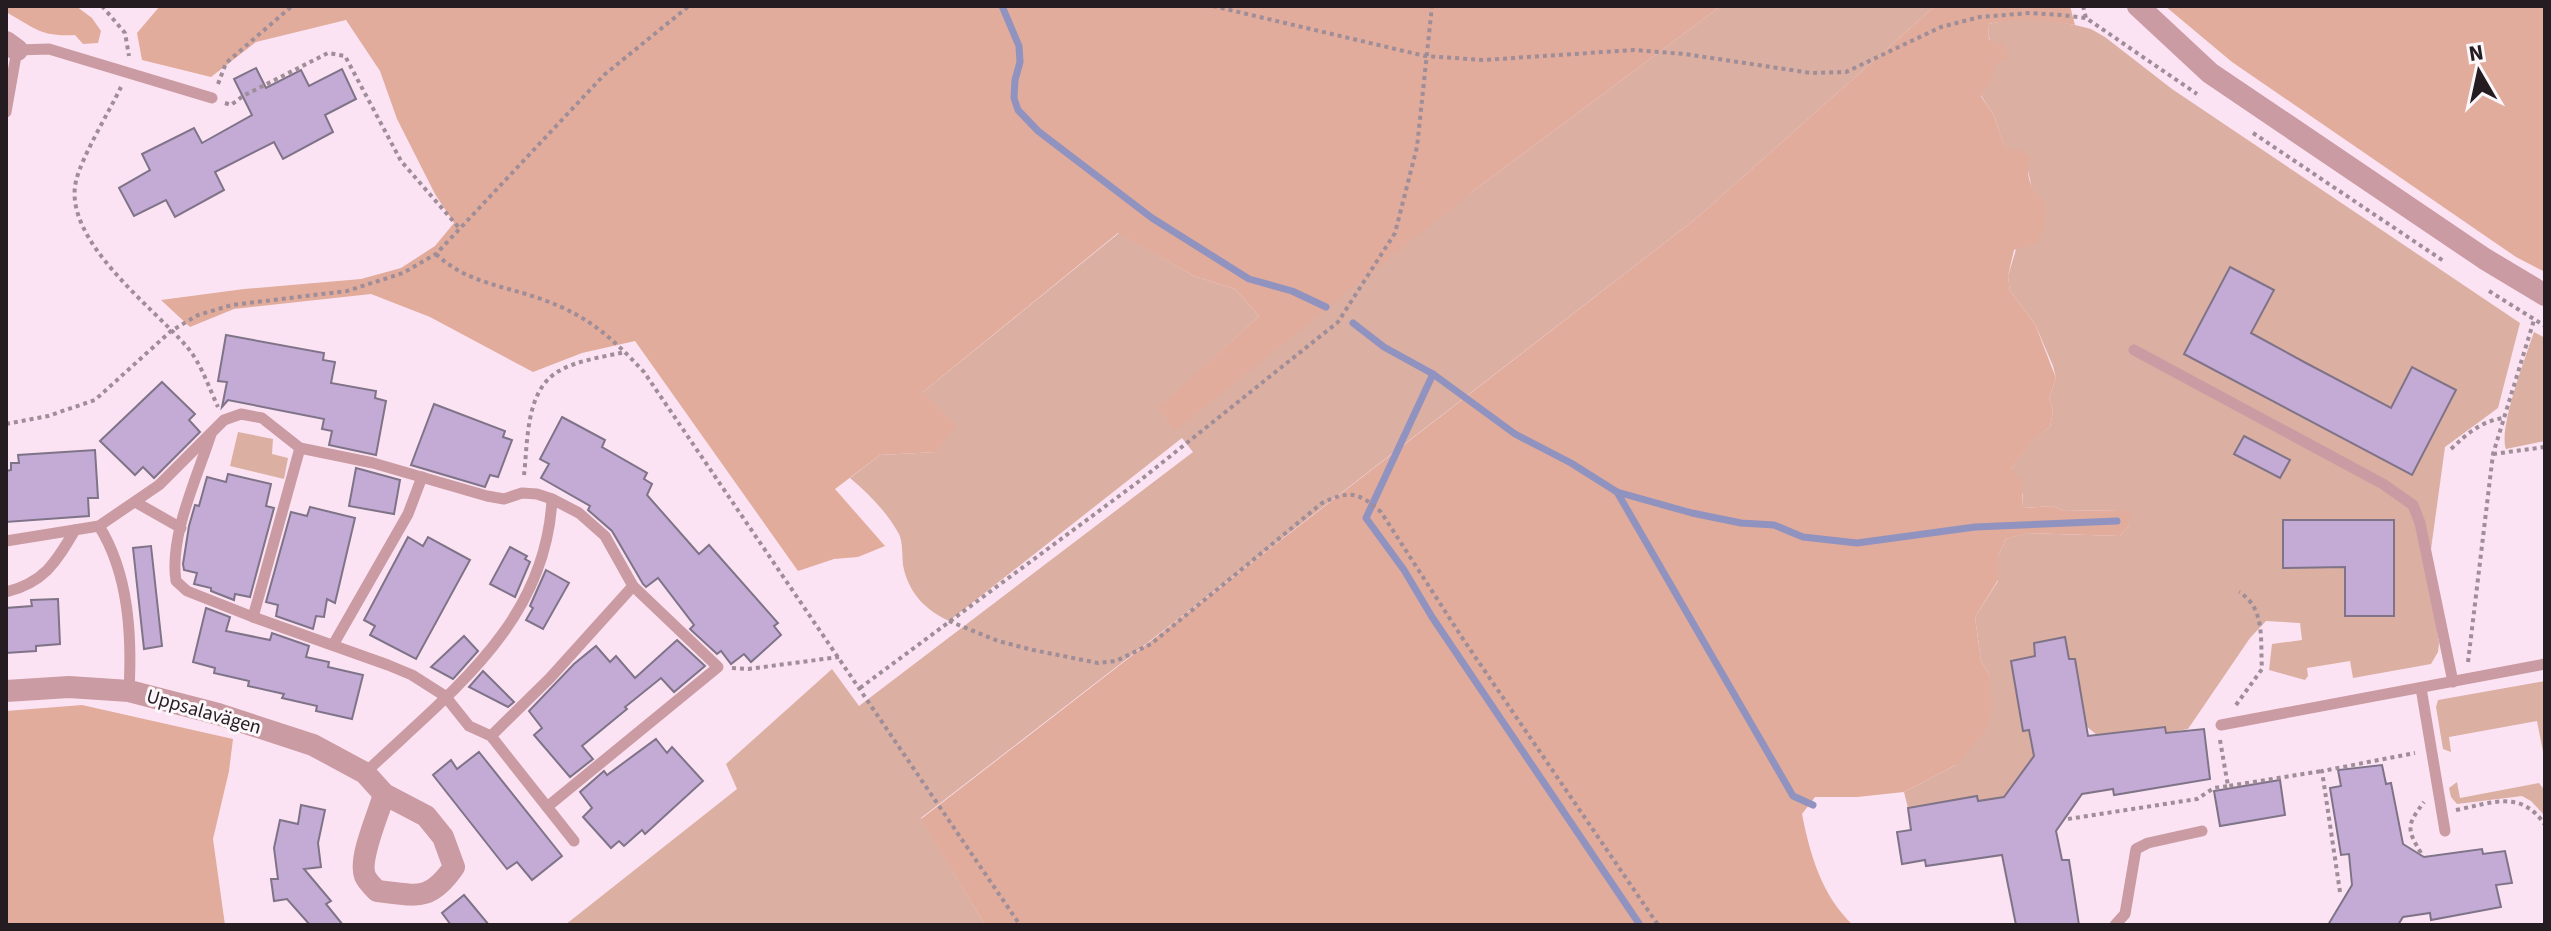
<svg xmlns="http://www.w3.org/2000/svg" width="2551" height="931" viewBox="0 0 2551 931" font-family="'Source Sans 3',sans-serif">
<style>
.green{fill:#dbafa2}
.forest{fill:#e1ac9c}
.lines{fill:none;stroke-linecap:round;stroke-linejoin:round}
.stream{stroke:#9092bf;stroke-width:7}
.building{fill:#c4abd6;stroke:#7f7388;stroke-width:2}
.path{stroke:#9f8d98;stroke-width:4;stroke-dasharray:4 4;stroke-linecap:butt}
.lane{stroke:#ca9ba2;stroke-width:11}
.street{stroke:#ca9ba2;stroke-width:22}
.labels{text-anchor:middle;stroke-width:6;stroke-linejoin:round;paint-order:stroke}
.street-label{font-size:20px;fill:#251c22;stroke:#fcf7fa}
</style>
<rect width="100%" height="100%" fill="#fce3f3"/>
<g class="green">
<path d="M1721 6H1935L1698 217 921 818 985 925H565L737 789 726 764 832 669 859 706 1193 452 1182 438 949 621C925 610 908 592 903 565 902 555 903 543 899 534 886 511 869 494 850 478L880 455 936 452 923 392 1119 233 1194 276 1235 289 1259 316 1159 408 1473 191Z"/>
<path d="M2013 19 2048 20 2075 25 2091 29 2105 37 2172 89 2520 323 2498 408 2445 447 2428 571 2439 643 2438 652 2431 664 2353 678 2350 661 2307 668 2308 676 2305 680 2269 670 2272 644 2302 640 2300 623 2266 621 2250 638 2188 729 2166 733 2164 727 2097 735 2086 726 2075 659H2069L2065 638 2034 643 2035 656 2011 661 2023 731 2029 730 2034 756 2004 797 1978 801 1977 796 1908 808 1904 792 1956 765 1990 676 1981 661 1975 617 1998 581V556L2006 539 2026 533 2120 536 2128 527 2131 515 2120 510 2065 511 2052 506 2023 508V495L2011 469 2032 439 2050 427 2053 411 2049 398 2056 378 2053 366 2035 324 2010 291 2008 276 2033 193 2027 166 2021 151 2007 150C2000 137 1999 131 1995 118 1992 111 1985 103 1981 95 2002 65 1989 57 1988 24Z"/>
<path d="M2534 332 2545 338V441L2506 449C2498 429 2526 356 2534 332Z"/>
<path d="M238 432 273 439 272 454 288 458 284 479 230 466Z"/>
<path d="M2545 681V762L2537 721 2449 737 2451 752 2443 749 2436 707 2438 700Z"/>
<path d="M2457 782 2460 798 2539 783 2545 791V816L2531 801 2522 796 2457 804 2451 797 2449 788Z"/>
</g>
<g class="forest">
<path d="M6 6H76L92 18 101 31 98 43 83 44 75 35C40 37 35 28 6 12Z"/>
<path d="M160 6H1721L1473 191 1176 430 1158 408 1259 316 1235 289 1194 276 1118 233 923 392 956 426 936 452 880 455 835 489 885 546 858 557 834 559 798 571 635 341 582 353 533 372 430 317 371 294 234 309 190 327 161 300 244 289 361 279 401 268 435 246 454 223 435 194 397 119 380 71 346 20 256 42 211 77 142 60 137 33Z"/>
<path d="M1935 6H2070L2075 25C2046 20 2017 17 1988 24L1989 40 2003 44 2009 57 1995 64 1990 82 1981 96C1985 103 1992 111 1995 118 1999 131 2000 137 2007 149L2021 150 2031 158C2023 176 2033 193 2046 204L2045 225 2036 244 2014 250 2008 276 2010 291 2035 324 2056 378 2049 398 2053 411 2050 427 2033 439 2011 469 2022 481 2023 508 2052 506 2065 511 2120 510 2132 514 2128 527 2120 536 2027 533 2006 539 1998 556V580L1975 617 1981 661 1990 676 1991 710 1987 729 1956 765 1904 792 1857 797H1815L1802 814C1810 855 1822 896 1853 925H985L921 819 1698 217Z"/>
<path d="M2165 6H2545V272L2516 257 2232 62Z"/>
<path d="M82 705 233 739 229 771 213 839 225 925H6V711Z"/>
</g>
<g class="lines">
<g class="stream">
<path d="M1002 6 1019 46 1020 62 1015 80 1014 98 1018 110 1038 131 1152 218 1249 279 1292 291 1326 307"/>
<path d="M1353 323 1384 347 1433 374 1515 434 1571 463 1617 492 1692 513 1741 523 1774 525 1803 537 1857 543 1975 527 2117 521"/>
<path d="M1433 374 1366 518 1404 570 1432 617 1640 925"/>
<path d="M1617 492 1793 796 1813 805"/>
</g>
</g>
<g class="building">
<path d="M256 68 266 88 301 70 309 86 342 69 356 99 325 115 333 132 283 159 274 142 215 172 224 190 175 217 166 200 134 216 119 188 150 170 142 154 194 128 202 143 252 115 234 79Z"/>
<path d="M2230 267 2274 290 2251 333 2306 363 2391 408 2412 367 2456 390 2412 475 2184 354Z"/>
<path d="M226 335 324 353 323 360 335 362 331 383 376 391 375 398 386 401 376 455 329 445 332 431 322 429 324 419 228 400 222 407 227 382 218 381Z"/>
<path d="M162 382 195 414 189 420 200 432 154 478 143 467 135 475 100 441Z"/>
<path d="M434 404 505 431 503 437 512 440 498 477 490 475 485 487 411 465Z"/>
<path d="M562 417 605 440 602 447 647 473 644 479 652 484 647 495 699 554 709 545 778 623 774 626 781 635 751 662 744 654 731 664 721 651 717 654 690 629 694 625 658 578 646 587 643 584 612 531 588 510 590 506 541 478 549 464 540 459Z"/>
<path d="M2244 436 2290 460 2280 478 2234 454Z"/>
<path d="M95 450 98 498H88L89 516 6 522V471L11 470V463H19L18 455Z"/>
<path d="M356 468 400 480 394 514 349 506Z"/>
<path d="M228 474 271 484 266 506 274 508 250 597 235 594 234 600 211 591V588L194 584 197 573 184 570 183 564 189 526 195 505 199 506 207 477 226 482Z"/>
<path d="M310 507 355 518 335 603 327 599 324 617 316 616 313 629 276 616 278 605 266 602 291 512 307 516Z"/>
<path d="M2283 520H2394V616H2345V567L2283 568Z"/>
<path d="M408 537 423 546 428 537 470 560 416 659 370 635 375 626 364 620Z"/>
<path d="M151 546 162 646 144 649 133 548Z"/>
<path d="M510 547 527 556 525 559 530 562 515 597 490 584Z"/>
<path d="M546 570 569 583 543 629 526 620 533 608 530 606Z"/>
<path d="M58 599 60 644 36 646V651L6 653V608L32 606 31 600Z"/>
<path d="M206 608 230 617 226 631 270 640 272 633 309 646 306 657 329 662 328 667 363 675 352 719 316 711 317 706 282 698 284 694 248 686 249 681 214 673 215 668 193 662Z"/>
<path d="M464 636 478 651 453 679 431 667Z"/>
<path d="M2065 637 2069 659H2075L2088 736 2165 727 2166 733 2204 729 2210 779 2114 795 2113 789 2082 794 2056 831 2062 860H2069L2079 925H2016L2002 855 1926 866 1925 860 1902 864 1897 832 1911 830 1908 808 1977 796 1978 801 2004 797 2034 756 2029 730 2023 731 2011 661 2035 656 2034 643Z"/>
<path d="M677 640 705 666 674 692 661 678 625 707 627 709 582 746 593 759 570 777 534 735 542 728 529 711 574 664 596 646 610 662 616 656 635 678Z"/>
<path d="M483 671 514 702 508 707 469 687Z"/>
<path d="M656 739 667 753 672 747 703 781 645 834 642 830 624 846 619 841 611 848 583 817 592 808 580 792 604 771 607 775Z"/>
<path d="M479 752 562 856 532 880 517 862 507 869 433 775 451 760 457 769Z"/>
<path d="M2382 765 2386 784 2391 783 2403 844 2424 857 2482 849 2483 854 2505 851 2512 883 2496 885 2501 907 2431 920 2430 913 2403 917 2398 925H2328L2352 885 2349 854 2341 855 2330 788 2341 786 2338 770Z"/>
<path d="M2280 780 2285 815 2220 826 2214 791Z"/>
<path d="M301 805 325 810 318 843 321 867 304 869 331 901 326 904 343 925H310L287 899 274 901 271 879H278L274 848 280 820 298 824Z"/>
<path d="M464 895 489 925H451L442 913Z"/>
</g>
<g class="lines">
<g class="path">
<path d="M102 6 125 33 129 56"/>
<path d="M1213 6 1425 56 1483 60 1634 50 1685 54 1811 73 1846 72 1941 27 1980 17 2030 13 2061 15 2086 18 2197 94"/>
<path d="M2083 6 2086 18"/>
<path d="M218 84 226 63 292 6"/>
<path d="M121 87C109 112 82 156 76 181 62 240 153 307 187 347 201 363 209 388 218 407"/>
<path d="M225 103 231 105 243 96 328 53 345 56 401 161 460 229"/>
<path d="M2253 133 2445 262"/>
<path d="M436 254C466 283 506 286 544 300 590 317 612 338 644 372L1020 925"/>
<path d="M2489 291 2545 326"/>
<path d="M6 424 48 416 95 400 171 331 198 315 232 305 347 291 403 273 436 254 604 75 689 6"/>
<path d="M2451 449C2468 433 2480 422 2503 418"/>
<path d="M2493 454 2545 447"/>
<path d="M524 475C528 442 525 390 559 371 578 360 603 357 625 352"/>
<path d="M949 621 998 641 1033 650 1098 663 1116 661 1151 644 1322 503C1349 490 1359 492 1381 512L1463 639 1658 925"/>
<path d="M2468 662 2493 454 2534 320"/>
<path d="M732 668 748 669 839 657"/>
<path d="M860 688 1138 482 1338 322 1395 233 1417 147 1432 6"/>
<path d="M2236 705 2262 669C2260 641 2266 608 2239 592"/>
<path d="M2220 740 2228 786 2322 771"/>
<path d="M2456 810C2492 803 2521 789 2545 825"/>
<path d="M2068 819 2197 799 2214 788 2228 786"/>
<path d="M2421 853C2406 828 2407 825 2424 802"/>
<path d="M2340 892 2322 771 2415 753"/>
</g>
<g class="lane">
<path d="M6 112 17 50 49 49 212 98"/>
<path d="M2134 350 2383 484 2413 505 2420 523 2453 682"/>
<path d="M211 434C197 478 169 536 176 581L187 591 253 617 388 665 412 675 445 696 469 726 491 736 574 841"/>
<path d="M137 503 181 528"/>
<path d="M99 526C129 574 132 636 129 691"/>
<path d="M6 541 99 526 159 485 224 420 241 414 262 418 300 448 373 463 487 496 504 499 522 493 537 494 552 499 579 513 605 536 633 586 718 667 547 807"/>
<path d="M6 592C45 582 56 562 75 530"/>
<path d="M253 617 300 448"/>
<path d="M333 645 408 514 422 477"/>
<path d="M2421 688 2445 831"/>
<path d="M2221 725 2545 664"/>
<path d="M491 736 550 678 633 586"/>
<path d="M365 773C449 693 546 624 552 499"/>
<path d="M2115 925 2125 914 2136 849 2148 843 2202 831"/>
</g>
<g class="street">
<path d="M2138 6 2210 73 2485 259 2545 295"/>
<path d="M6 42 17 50"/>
<path d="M6 691 69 687 129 691 218 714 313 745 365 773 384 794 426 816 443 837 454 867C429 903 416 895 377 891 373 887 367 881 365 876 358 858 379 814 384 794"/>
</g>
</g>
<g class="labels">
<g class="street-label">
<text transform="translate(204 711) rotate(16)" y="7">Uppsalavägen</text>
</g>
</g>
<rect width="2551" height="931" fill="none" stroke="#251c22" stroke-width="16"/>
<g transform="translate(2479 72) rotate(351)" stroke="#fcf7fa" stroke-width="6" paint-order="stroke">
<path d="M0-6L14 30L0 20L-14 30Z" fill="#251c22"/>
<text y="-12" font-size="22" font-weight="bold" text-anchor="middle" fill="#251c22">N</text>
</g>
</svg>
